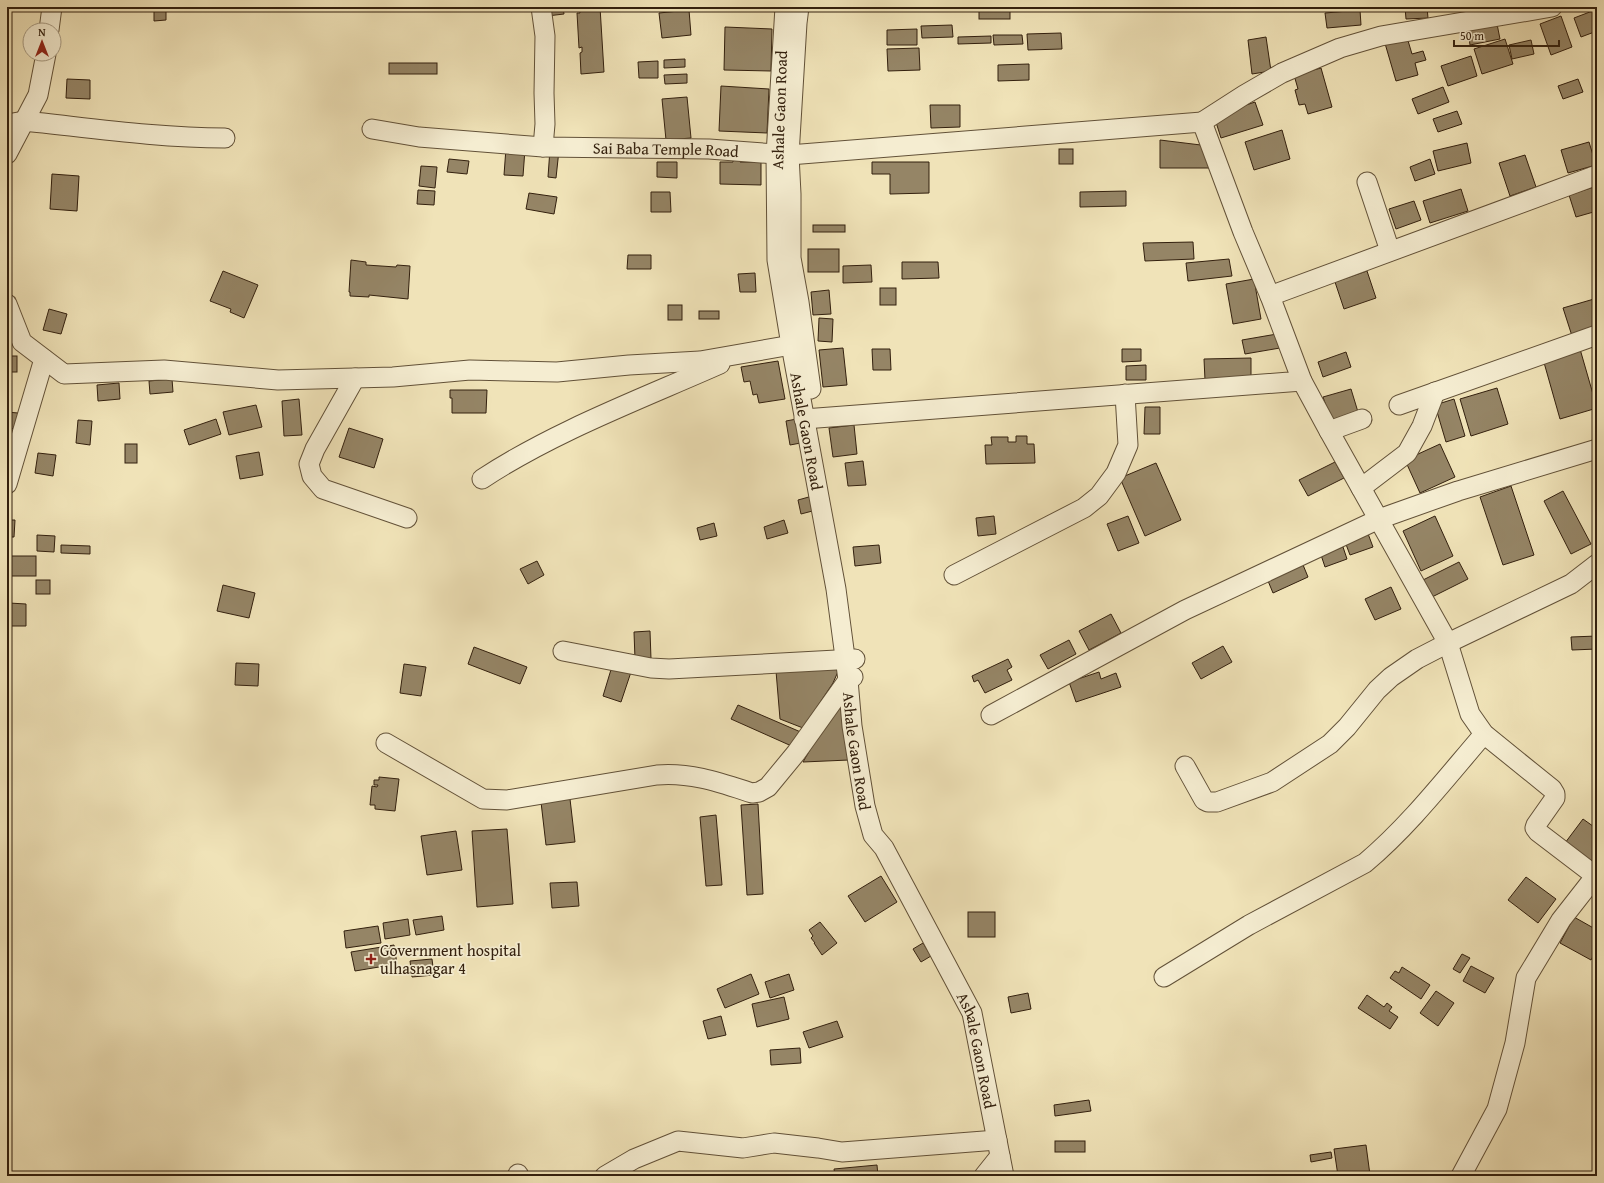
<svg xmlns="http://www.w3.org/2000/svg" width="1604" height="1183" viewBox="0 0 1604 1183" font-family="'Gentium Book Plus',serif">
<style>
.building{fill:#958566;stroke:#33200e}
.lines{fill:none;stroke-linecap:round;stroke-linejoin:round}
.minor-casing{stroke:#625138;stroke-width:21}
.minor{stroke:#f5edd1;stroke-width:19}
.poi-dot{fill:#8f2418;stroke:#f5edd1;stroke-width:1.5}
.labels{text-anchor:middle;stroke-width:3.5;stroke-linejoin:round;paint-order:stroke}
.street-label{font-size:16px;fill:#33200e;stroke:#f5edd1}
.poi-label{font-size:16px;fill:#33200e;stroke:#f5edd1;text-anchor:start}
</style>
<rect width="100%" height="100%" fill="#f0e3b8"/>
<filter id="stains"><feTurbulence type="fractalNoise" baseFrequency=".005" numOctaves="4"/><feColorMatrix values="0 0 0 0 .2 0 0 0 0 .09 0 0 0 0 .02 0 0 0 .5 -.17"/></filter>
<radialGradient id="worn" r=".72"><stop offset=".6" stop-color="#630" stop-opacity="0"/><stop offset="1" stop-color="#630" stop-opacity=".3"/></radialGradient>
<g class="building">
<path d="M154 7H166V20L154 21Z"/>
<path d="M546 7H563L564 14 547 16Z"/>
<path d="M572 7H600L604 72 581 74 580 53 582 52V47L579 48 577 13H580L579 8H572Z"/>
<rect x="979" y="7" width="31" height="12"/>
<path d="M1221 7H1253V9L1222 10Z"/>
<path d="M1405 7H1427L1428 18 1406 19Z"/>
<path d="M689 10 691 35 662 38 659 13Z"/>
<path d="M1360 10 1361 25 1327 28 1325 13Z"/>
<path d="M1595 10 1597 16V31L1581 37 1574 18Z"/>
<path d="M1561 16 1572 47 1551 55 1540 24Z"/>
<path d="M1496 19 1500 39 1470 45 1467 24Z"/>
<path d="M952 25 953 37 922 38 921 26Z"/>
<path d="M725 27 772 29 771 71 724 70Z"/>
<path d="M917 29V45H887V30Z"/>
<path d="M1061 33 1062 49 1028 50 1027 34Z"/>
<path d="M1406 34 1412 54 1423 51 1426 60 1415 63 1418 75 1396 81 1384 40Z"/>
<path d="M993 35H1022L1023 44 994 45Z"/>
<path d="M991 36V43L958 44V37Z"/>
<path d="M1266 37 1271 71 1252 74 1248 40Z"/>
<path d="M1505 39 1513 64 1482 74 1474 49Z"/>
<path d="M1531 40 1534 54 1512 59 1509 45Z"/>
<path d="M919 48 920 70 888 71 887 49Z"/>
<path d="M1471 56 1477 76 1448 86 1441 66Z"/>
<path d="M685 59V67L664 68V60Z"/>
<path d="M658 61V78H639L638 62Z"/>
<rect x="389" y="63" width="48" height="11"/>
<path d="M1029 64V80L998 81V65Z"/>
<path d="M1321 68 1332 107 1308 114 1305 104 1299 105 1295 90 1298 89 1294 75Z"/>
<path d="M687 74V83L665 84 664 75Z"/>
<path d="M67 79 90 80V99L66 98Z"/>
<path d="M1578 79 1583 92 1563 99 1558 86Z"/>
<path d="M721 86 769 89 767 133 719 131Z"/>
<path d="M1443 87 1449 102 1418 114 1412 99Z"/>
<path d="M687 97 691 138 666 140 662 99Z"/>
<path d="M1255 102 1263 125 1221 138 1214 116Z"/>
<path d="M930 105H960V127L931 128Z"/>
<path d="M1457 111 1462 124 1438 132 1433 119Z"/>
<path d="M1282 130 1290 159 1254 170 1245 142Z"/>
<path d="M1160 140 1209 146 1215 168H1160Z"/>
<path d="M1589 142 1596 165 1568 173 1561 150Z"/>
<path d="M1467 143 1471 163 1438 171 1433 151Z"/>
<path d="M506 148 525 149 523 176 504 175Z"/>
<path d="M550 149 559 150 556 178 548 177Z"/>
<rect x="1059" y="149" width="14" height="15"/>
<path d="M1525 155 1536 187 1510 196 1499 163Z"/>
<path d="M449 159 469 161 467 174 447 172Z"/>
<path d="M733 159 740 160V162H761V185L720 184V162H733Z"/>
<path d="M1430 159 1435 174 1415 181 1410 167Z"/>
<path d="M657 162H677V178L657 177Z"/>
<path d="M872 162H929V193L890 194V174H872Z"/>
<path d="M421 166 437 167 435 188 419 186Z"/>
<path d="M52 174 79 176 77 211 50 209Z"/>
<path d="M1597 186V211L1576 217 1569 195Z"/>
<path d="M1461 189 1468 211 1430 223 1423 201Z"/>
<path d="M418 190 435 191 434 205 417 204Z"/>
<path d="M1126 191V206L1080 207V192Z"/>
<path d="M651 192H670L671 212H651Z"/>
<path d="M529 193 557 197 554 214 526 209Z"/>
<path d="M1414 201 1421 220 1396 229 1389 209Z"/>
<rect x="813" y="225" width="32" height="7"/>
<path d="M1193 242 1194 259 1145 261 1143 243Z"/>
<rect x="808" y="249" width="31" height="23"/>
<path d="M628 255H651V269H627Z"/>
<path d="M1229 259 1232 276 1188 281 1186 263Z"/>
<path d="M351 260 366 262V265L396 267 397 265 410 266 408 299 369 295V297L350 296V292H349Z"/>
<path d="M902 262H938L939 278 902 279Z"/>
<path d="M871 265 872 282 843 283V266Z"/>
<path d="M223 271 258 285 244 318 230 312 231 309 210 301Z"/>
<path d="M1367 271 1376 298 1344 309 1335 282Z"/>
<path d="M755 273 756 292H740L738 274Z"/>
<path d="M1254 279 1261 319 1233 324 1226 284Z"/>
<rect x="880" y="288" width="16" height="17"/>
<path d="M829 290 831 314 813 315 811 292Z"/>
<path d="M1594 299 1597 309V332L1573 339 1563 308Z"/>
<rect x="668" y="305" width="14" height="15"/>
<path d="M49 309 67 314 61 334 43 330Z"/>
<rect x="699" y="311" width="20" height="8"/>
<path d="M819 318 833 319 832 342 818 341Z"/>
<path d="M1277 334 1280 348 1245 354 1242 340Z"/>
<path d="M843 348 847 385 823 387 819 350Z"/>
<path d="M872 349H890L891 370H873Z"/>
<path d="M1122 349H1141V361L1122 362Z"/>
<path d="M1580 349 1597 408 1560 419 1543 359Z"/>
<path d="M1346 352 1351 367 1323 377 1318 362Z"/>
<rect x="7" y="356" width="10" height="16"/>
<path d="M1251 358V379L1205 380 1204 359Z"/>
<path d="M778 361 785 399 759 403 757 394 753 395 750 381 744 382 741 367Z"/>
<path d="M1146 365V380H1126V366Z"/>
<path d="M172 379 173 392 150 394 149 381Z"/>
<path d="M119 383 120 399 98 401 97 385Z"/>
<path d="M1497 388 1508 424 1471 436 1460 399Z"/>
<path d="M1351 389 1358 412 1331 420 1323 397Z"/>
<path d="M450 390H487L486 413H452V398H450Z"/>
<path d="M299 399 302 435 284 436 282 401Z"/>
<path d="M1454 399 1465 436 1446 442 1435 405Z"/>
<path d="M256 405 262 427 229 435 223 412Z"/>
<path d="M1145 407H1160V434H1144Z"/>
<path d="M7 412 18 413 16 429 7 428Z"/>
<path d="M802 418 806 442 790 445 786 421Z"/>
<path d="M216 419 221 434 189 445 184 430Z"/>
<path d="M78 420 92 421 90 445 76 443Z"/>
<path d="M854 425 857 454 833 457 829 428Z"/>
<path d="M349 428 383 439 374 468 339 457Z"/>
<path d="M1016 436H1027V444H1034L1035 463 986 464 985 445H992L991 437H1008V442H1016Z"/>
<rect x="125" y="444" width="12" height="19"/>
<path d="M1440 444 1455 477 1420 493 1405 460Z"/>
<path d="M259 452 263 475 240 479 236 456Z"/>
<path d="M38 453 56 455 53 476 35 473Z"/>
<path d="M863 461 866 485 848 486 845 463Z"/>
<path d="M1335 462 1344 478 1308 496 1299 480Z"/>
<path d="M1156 463 1181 520 1145 536 1120 478Z"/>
<path d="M1511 486 1534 555 1503 565 1480 497Z"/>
<path d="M1563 491 1591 544 1571 554 1544 501Z"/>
<path d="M816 495 820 509 801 514 798 500Z"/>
<path d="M994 516 996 534 978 536 976 518Z"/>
<path d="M1128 516 1139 543 1118 551 1107 524Z"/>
<path d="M1435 516 1453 556 1421 571 1403 531Z"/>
<path d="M7 520H15L14 537H7Z"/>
<path d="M784 520 788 533 767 539 764 527Z"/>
<path d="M714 523 717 536 700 540 697 528Z"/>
<path d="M1367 531 1373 547 1350 555 1344 539Z"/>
<path d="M37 535 55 536 54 552 37 551Z"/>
<path d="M61 545 90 546V554L61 553Z"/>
<path d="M879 545 881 563 855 566 853 547Z"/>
<path d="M1343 547 1347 559 1325 567 1321 555Z"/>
<rect x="7" y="556" width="29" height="20"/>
<path d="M1301 560 1308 577 1273 593 1266 576Z"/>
<path d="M537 561 544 575 528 584 520 569Z"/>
<path d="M1459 562 1468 579 1430 598 1421 581Z"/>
<rect x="36" y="580" width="14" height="14"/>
<path d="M223 585 255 593 249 618 217 611Z"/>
<path d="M1391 587 1401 609 1375 620 1365 599Z"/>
<path d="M9 603 26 604V626H9Z"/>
<path d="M1111 614 1121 633 1089 650 1079 631Z"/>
<path d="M650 631 651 659H635L634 632Z"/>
<path d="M1597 636V649L1572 650 1571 637Z"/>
<path d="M1069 640 1076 654 1048 669 1040 655Z"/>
<path d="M1223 646 1232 662 1201 679 1192 663Z"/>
<path d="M474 647 527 667 520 684 468 664Z"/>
<path d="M1008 659 1012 667 1007 670 1012 680 985 693 978 680 974 682 972 676Z"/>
<path d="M236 663 259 664 258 686 235 685Z"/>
<path d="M613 663 632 669 621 702 603 696Z"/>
<path d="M404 664 426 667 421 696 400 693Z"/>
<path d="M840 667 833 683 803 728 780 719 776 671Z"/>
<path d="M1099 672 1101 679 1116 673 1121 687 1076 702 1069 682Z"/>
<path d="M837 703H848L849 760 803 762Z"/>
<path d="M738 705 803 733 796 748 731 719Z"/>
<path d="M379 777 399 779 395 811 375 809V805H370L372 786 377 787 378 785H374V780H379Z"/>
<path d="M570 799 575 842 546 845 541 802Z"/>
<path d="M758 804 763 894 747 895 741 805Z"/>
<path d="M716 815 722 885 706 886 700 817Z"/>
<path d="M1583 819 1597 829V857L1592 864 1565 843Z"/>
<path d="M507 829 513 904 477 907 472 831Z"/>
<path d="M456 831 462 870 427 875 421 836Z"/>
<path d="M881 876 897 902 865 922 848 896Z"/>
<path d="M1526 877 1556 899 1538 923 1508 900Z"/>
<path d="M577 882 579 906 552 908 550 883Z"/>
<rect x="968" y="912" width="27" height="25"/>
<path d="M442 916 444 930 416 935 413 920Z"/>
<path d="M1574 917 1597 930V949L1591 960 1560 943Z"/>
<path d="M408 919 410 935 385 939 383 923Z"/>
<path d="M820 922 837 943 822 955 814 943H815L811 938 813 936 809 930Z"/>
<path d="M378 926 381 943 346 948 344 931Z"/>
<path d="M923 943 931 956 921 962 913 949Z"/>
<path d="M394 945 397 964 355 971 351 952Z"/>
<path d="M1462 954 1470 958 1460 973 1453 969Z"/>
<path d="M432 959 434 975 412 977 410 961Z"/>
<path d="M1471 966 1494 978 1485 993 1463 981Z"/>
<path d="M1402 967 1430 985 1421 999 1390 978 1395 971 1399 973Z"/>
<path d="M751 974 759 994 725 1008 717 989Z"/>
<path d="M789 974 794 990 770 998 765 982Z"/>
<path d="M1436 991 1454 1003 1438 1026 1420 1013Z"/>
<path d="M1028 993 1031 1009 1011 1013 1008 997Z"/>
<path d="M1367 995 1384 1007 1387 1003 1392 1007 1389 1011 1398 1017 1390 1029 1358 1008Z"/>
<path d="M784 997 789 1019 757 1027 752 1004Z"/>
<path d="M721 1016 726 1035 708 1039 703 1021Z"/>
<path d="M837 1021 843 1037 809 1048 803 1032Z"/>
<path d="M800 1048 801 1063 771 1065 770 1050Z"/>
<path d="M1089 1100 1091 1111 1055 1116 1054 1105Z"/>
<rect x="1055" y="1141" width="30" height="11"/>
<path d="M1366 1145 1370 1175 1338 1176 1334 1149Z"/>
<path d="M1331 1152 1332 1158 1311 1162 1310 1155Z"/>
<path d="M877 1165 878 1176H835L834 1169Z"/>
</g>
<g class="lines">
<defs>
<g id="minor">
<path d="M541 7 545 36 544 93 545 124 543 147"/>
<path id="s1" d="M785 7 776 155 777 260 791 345 836 589 848 680 852 726 865 806 873 835 884 848 972 1013 1004 1176"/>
<path d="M799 7 797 23 789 155 791 194V258L799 302 811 389"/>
<path d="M49 30 52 7"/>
<path d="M1202 122 1244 95 1282 73 1340 48 1381 36 1552 7"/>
<path d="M7 124 24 121C91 128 158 138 225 138"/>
<path id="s2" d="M372 129 419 137 543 147 709 149 789 155 1202 122 1243 232 1270 296"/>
<path d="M7 154 38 95 46 54"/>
<path d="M1367 182 1390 251"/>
<path d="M7 304 22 342 64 374 164 370 278 380 393 377 470 370 557 372 629 365 700 361 803 343"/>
<path d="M355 378 315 449 309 464 312 476 323 489 407 518"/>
<path d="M1302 381 1329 431 1448 643 1470 714 1484 734 1552 789 1555 794V798L1536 825 1535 828 1538 832 1597 877"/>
<path d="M1399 405 1597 335"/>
<path d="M804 419 1302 381 1270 296 1597 175"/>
<path d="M1329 431 1362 419"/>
<path d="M482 479C553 432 641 399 720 364"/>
<path d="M7 484 44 359"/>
<path d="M1361 488 1407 453 1422 426 1435 392"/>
<path d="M954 575 1084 508 1099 496 1116 473 1128 445 1125 394"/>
<path d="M563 651 651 668 669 669 855 659"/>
<path d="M991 715 1185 610 1379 519 1458 491 1597 449"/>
<path d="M386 743 483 799 507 800 657 775C691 772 721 783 752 793L759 792 768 787 796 753 848 680 853 677"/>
<path d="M1185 766 1204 800 1208 802H1217L1272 782 1330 744 1347 727 1377 690 1391 677 1417 659 1448 643 1571 584 1597 564"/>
<path d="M1164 977 1249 925 1365 863C1410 825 1446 778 1484 734"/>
<path d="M518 1174 519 1176"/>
<path d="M605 1176 634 1159 678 1141 743 1148 774 1143 818 1148 842 1152 997 1140"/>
<path d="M984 1176 1000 1156"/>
<path d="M1461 1176 1497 1109 1515 1043 1526 978 1561 920 1597 874"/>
</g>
</defs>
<use href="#minor" class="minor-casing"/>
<use href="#minor" class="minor"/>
</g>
<path class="poi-dot" d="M369 953h4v4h4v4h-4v4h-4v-4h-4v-4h4z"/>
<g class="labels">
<g class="street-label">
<text transform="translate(779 110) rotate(-88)" y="6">Ashale Gaon Road</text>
<text dy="6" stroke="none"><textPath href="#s2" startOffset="295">Sai Baba Temple Road</textPath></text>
<text dy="6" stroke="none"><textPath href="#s1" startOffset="427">Ashale Gaon Road</textPath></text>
<text dy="6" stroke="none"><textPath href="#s1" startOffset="751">Ashale Gaon Road</textPath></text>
<text dy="6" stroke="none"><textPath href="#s1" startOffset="1078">Ashale Gaon Road</textPath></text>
</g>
<g class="poi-label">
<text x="380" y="956">Government hospital<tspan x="380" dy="18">ulhasnagar 4</tspan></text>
</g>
</g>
<rect width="1604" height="1183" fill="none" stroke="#f0e3b8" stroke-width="24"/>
<rect x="8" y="8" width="1588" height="1167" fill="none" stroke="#33200e" stroke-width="2"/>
<rect x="12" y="12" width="1580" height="1159" fill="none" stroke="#33200e"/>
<g transform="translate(42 42)"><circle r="19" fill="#f5edd1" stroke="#a79b83"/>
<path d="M0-3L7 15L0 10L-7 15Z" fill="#8f2418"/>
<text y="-6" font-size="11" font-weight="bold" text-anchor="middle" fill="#33200e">N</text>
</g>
<path d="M1454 40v6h105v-6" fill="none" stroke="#33200e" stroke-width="2"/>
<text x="1460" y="40" font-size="12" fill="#33200e" stroke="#f5edd1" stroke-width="3" paint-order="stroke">50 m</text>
<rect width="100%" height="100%" filter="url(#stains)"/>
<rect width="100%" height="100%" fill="url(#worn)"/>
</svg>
